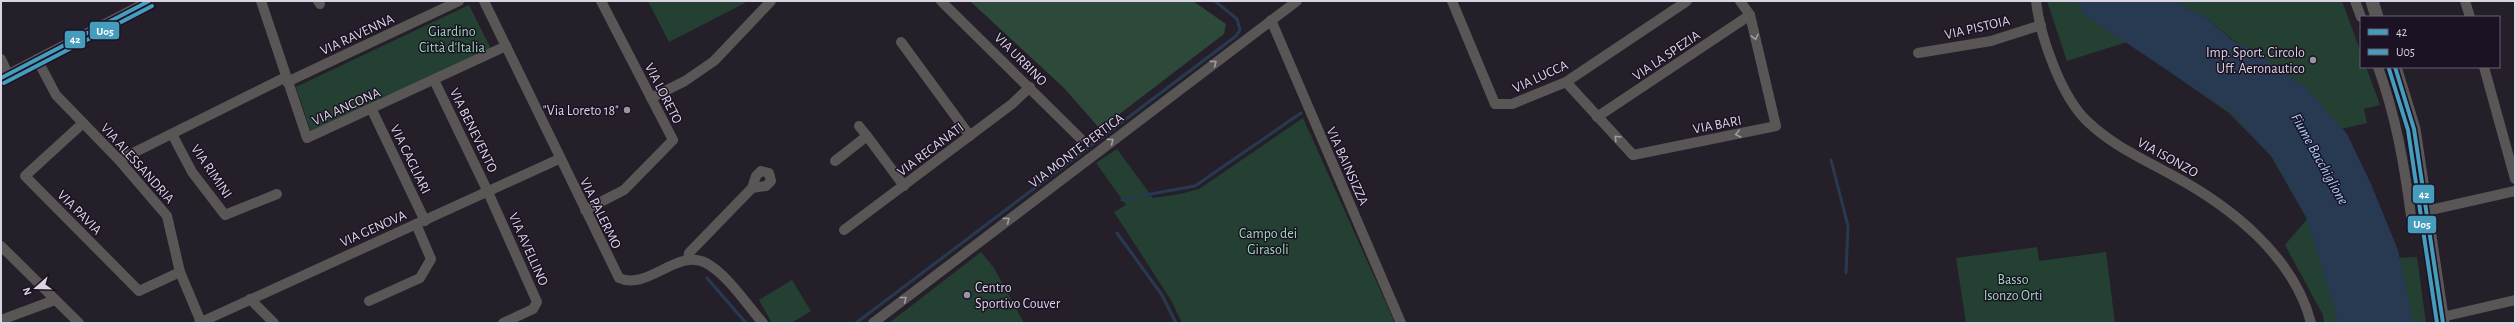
<svg xmlns="http://www.w3.org/2000/svg" width="2516" height="324" viewBox="0 0 2516 324" font-family="'Alegreya Sans',sans-serif">
<style>
.green{fill:#244033}
.forest{fill:#2c493a}
.water{fill:#283a51}
.lines{fill:none;stroke-linecap:round;stroke-linejoin:round}
.stream{stroke:#283a51;stroke-width:3}
.minor{stroke:#5b5656;stroke-width:10}
.tertiary{stroke:#5b5656;stroke-width:13}
.bus-1-casing{stroke:#1b1224;stroke-width:7}
.bus-2-casing{stroke:#1b1224;stroke-width:7}
.bus-1{stroke:#469cbc;stroke-width:4}
.bus-2{stroke:#469cbc;stroke-width:4}
.oneway{stroke:#a19ca3}
.poi-dot{fill:#9b95a2;stroke:#1b1224;stroke-width:1.5}
.labels{text-anchor:middle;stroke-width:3;stroke-linejoin:round;paint-order:stroke}
.street-label{font-size:14px;fill:#dbd5e2;stroke:#1b1224}
.park-label{font-size:14px;fill:#9bdbb8;stroke:#1b1224}
.poi-label{font-size:14px;fill:#dbd5e2;stroke:#1b1224;text-anchor:end}
.water-label{font-size:15px;font-style:italic;fill:#a4ccfd;stroke:#1b1224}
.line-badge{stroke:#1b1224;stroke-width:1.5}
.badge-label{font-size:11px;text-anchor:middle;font-weight:bold;fill:#fff}
</style>
<rect width="100%" height="100%" fill="#251f2a"/>
<g class="green">
<path d="M648 1H744L745 3 669 42Z"/>
<path d="M2047 1H2160L2397 258 2417 257 2426 323H2324L2323 315 2285 245 2307 219 2271 156 2229 113 2127 42 2067 61Z"/>
<path d="M2174 1H2342L2361 53V67H2366L2380 105 2364 109 2367 123 2341 129 2305 87 2233 40 2208 19Z"/>
<path d="M469 5 491 49 311 132 296 87Z"/>
<path d="M1303 118 1395 323H1182L1171 300 1114 212 1126 205 1096 163 1117 149 1153 198 1180 194 1199 189Z"/>
<path d="M2037 247 2039 261 2106 252 2115 323H1966L1956 258Z"/>
<path d="M981 252 994 268 1024 323H889Z"/>
<path d="M792 280 811 311 791 323H772L759 300Z"/>
</g>
<path class="forest" d="M970 1H1193L1226 24 1224 34 1100 129 1064 88Z"/>
<path class="water" d="M2077 1H2174L2208 19 2232 40 2251 50 2305 87 2347 134 2371 184 2398 250 2413 323H2339L2306 217 2273 158 2230 112 2083 14Z"/>
<g class="lines">
<g class="stream">
<path d="M1831 160 1848 226 1846 273"/>
<path d="M1140 196 1195 186 1301 113"/>
<path d="M1122 200 1135 197"/>
<path d="M1117 233 1162 295 1176 323"/>
<path d="M707 278 746 323"/>
<path d="M856 323 1236 36 1240 30 1237 19 1215 1"/>
</g>
<g class="minor">
<path d="M261 1 307 138 506 46"/>
<path d="M318 1 320 4"/>
<path d="M484 1 619 278C648 291 677 248 706 263 727 274 747 305 763 323"/>
<path d="M941 1 1080 138"/>
<path d="M1452 1 1495 104H1512L1566 82 1687 1"/>
<path d="M2036 1C2040 36 2061 97 2088 122 2112 145 2143 159 2172 175 2230 206 2294 256 2311 323"/>
<path d="M2355 1 2361 17"/>
<path d="M2465 1 2470 17"/>
<path d="M1271 20 1401 323"/>
<path d="M901 42 970 136"/>
<path d="M1918 53 1991 41 2041 25"/>
<path d="M1 59 8 74"/>
<path d="M37 59 56 95 119 160 167 216 180 272 201 322"/>
<path d="M2378 67C2396 117 2404 163 2411 216"/>
<path d="M2484 67 2515 179"/>
<path d="M1 78 149 1"/>
<path d="M434 80 488 192 537 302 533 309 503 323"/>
<path d="M287 82 459 1"/>
<path d="M1566 82 1633 155 1776 126 1750 15 1740 1"/>
<path d="M651 98 685 81 714 61 771 1"/>
<path d="M372 110 425 221"/>
<path d="M1597 117 1750 15"/>
<path d="M83 123 25 176 139 291 180 272"/>
<path d="M859 126 867 136"/>
<path d="M172 134 192 172 225 215 277 194"/>
<path d="M119 160 286 77"/>
<path d="M835 161 867 136 904 186"/>
<path d="M585 210 624 190 673 140 601 1"/>
<path d="M2426 211 2515 191"/>
<path d="M844 230 1012 104 1030 87"/>
<path d="M1 246 79 323"/>
<path d="M688 260 689 253 752 188 756 176 761 171 769 173 771 181 766 186 752 188"/>
<path d="M250 299 274 323"/>
<path d="M369 301 420 278 431 259 416 224"/>
<path d="M2442 317 2515 300"/>
<path d="M1 320 55 300"/>
<path d="M199 323 559 159"/>
<path d="M873 323 1297 1"/>
</g>
<g class="tertiary">
<path d="M2372 1 2377 17"/>
<path d="M2395 67 2414 129 2443 323"/>
</g>
<defs>
<g id="bus-1">
<path d="M2395 67 2414 129 2443 323"/>
<path d="M1 78 149 1"/>
</g>
<g id="bus-2">
<path d="M2389 69 2408 130 2437 323"/>
<path d="M4 83 152 6"/>
</g>
</defs>
<use href="#bus-1" class="bus-1-casing"/>
<use href="#bus-2" class="bus-2-casing"/>
<use href="#bus-1" class="bus-1"/>
<use href="#bus-2" class="bus-2"/>
</g>
<defs><path id="oneway-chevron" d="M-2-3.5L2.5 0L-2 3.5" fill="none" stroke-width="1.6" stroke-linecap="round" stroke-linejoin="round"/></defs>
<g class="oneway">
<use href="#oneway-chevron" transform="translate(1755 37) rotate(77)"/>
<use href="#oneway-chevron" transform="translate(1214 63) rotate(-37)"/>
<use href="#oneway-chevron" transform="translate(1738 134) rotate(169)"/>
<use href="#oneway-chevron" transform="translate(1617 138) rotate(-134)"/>
<use href="#oneway-chevron" transform="translate(1111 141) rotate(-37)"/>
<use href="#oneway-chevron" transform="translate(1007 220) rotate(-37)"/>
<use href="#oneway-chevron" transform="translate(904 299) rotate(-38)"/>
</g>
<g class="poi-dot">
<circle cx="2313" cy="60" r="4"/>
<circle cx="627" cy="110" r="4"/>
<circle cx="967" cy="295" r="4"/>
</g>
<g class="labels">
<g class="street-label">
<text transform="translate(1977 27) rotate(-13)" y="5">VIA PISTOIA</text>
<text transform="translate(357 34) rotate(-25)" y="5">VIA RAVENNA</text>
<text transform="translate(1666 55) rotate(-34)" y="5">VIA LA SPEZIA</text>
<text transform="translate(1021 59) rotate(45)" y="5">VIA URBINO</text>
<text transform="translate(1540 76) rotate(-25)" y="5">VIA LUCCA</text>
<text transform="translate(664 93) rotate(63)" y="5">VIA LORETO</text>
<text transform="translate(346 106) rotate(-24)" y="5">VIA ANCONA</text>
<text transform="translate(1717 124) rotate(-11)" y="5">VIA BARI</text>
<text transform="translate(474 130) rotate(64)" y="5">VIA BENEVENTO</text>
<text transform="translate(930 149) rotate(-37)" y="5">VIA RECANATI</text>
<text transform="translate(1076 150) rotate(-37)" y="5">VIA MONTE PERTICA</text>
<text transform="translate(2168 157) rotate(29)" y="5">VIA ISONZO</text>
<text transform="translate(411 159) rotate(64)" y="5">VIA CAGLIARI</text>
<text transform="translate(138 163) rotate(48)" y="5">VIA ALESSANDRIA</text>
<text transform="translate(1348 166) rotate(66)" y="5">VIA BAINSIZZA</text>
<text transform="translate(212 171) rotate(56)" y="5">VIA RIMINI</text>
<text transform="translate(80 212) rotate(45)" y="5">VIA PAVIA</text>
<text transform="translate(601 213) rotate(64)" y="5">VIA PALERMO</text>
<text transform="translate(373 228) rotate(-24)" y="5">VIA GENOVA</text>
<text transform="translate(529 249) rotate(66)" y="5">VIA AVELLINO</text>
</g>
<g class="park-label">
<text x="452" y="36">Giardino<tspan x="452" dy="16">Città d'Italia</tspan></text>
<text x="1268" y="238">Campo dei<tspan x="1268" dy="16">Girasoli</tspan></text>
<text x="2013" y="284">Basso<tspan x="2013" dy="16">Isonzo Orti</tspan></text>
</g>
<g class="poi-label">
<text x="2305" y="57">Imp. Sport. Circolo<tspan x="2305" dy="16">Uff. Aeronautico</tspan></text>
<text x="619" y="115">"Via Loreto 18"</text>
<text x="975" y="292" text-anchor="start">Centro<tspan x="975" dy="16">Sportivo Couver</tspan></text>
</g>
<g class="water-label">
<text transform="translate(2320 159) rotate(61)" y="5">Fiume Bacchiglione</text>
</g>
</g>
<g class="line-badge">
<rect x="89" y="21" width="31" height="19" rx="4" fill="#469cbc"/>
<rect x="64" y="30" width="22" height="19" rx="4" fill="#469cbc"/>
<rect x="2412" y="184" width="23" height="20" rx="4" fill="#469cbc"/>
<rect x="2407" y="215" width="30" height="19" rx="4" fill="#469cbc"/>
</g>
<g class="badge-label">
<text x="105" y="35">U05</text>
<text x="75" y="43">42</text>
<text x="2424" y="198">42</text>
<text x="2422" y="228">U05</text>
</g>
<rect width="2516" height="324" fill="none" stroke="#dbd5e2" stroke-width="4"/>
<rect x="2360" y="16" width="140" height="52" fill="#1b1224" stroke="#686070"/>
<rect x="2368" y="29" width="20" height="6" fill="#469cbc" stroke="#686070"/>
<text x="2396" y="36" font-size="12" fill="#dbd5e2">42</text>
<rect x="2368" y="49" width="20" height="6" fill="#469cbc" stroke="#686070"/>
<text x="2396" y="56" font-size="12" fill="#dbd5e2">U05</text>
<g transform="translate(36 288) rotate(250)" stroke="#1b1224" stroke-width="3" paint-order="stroke">
<path d="M0-3L7 15L0 10L-7 15Z" fill="#dbd5e2"/>
<text y="-6" font-size="11" font-weight="bold" text-anchor="middle" fill="#dbd5e2">N</text>
</g>
</svg>
